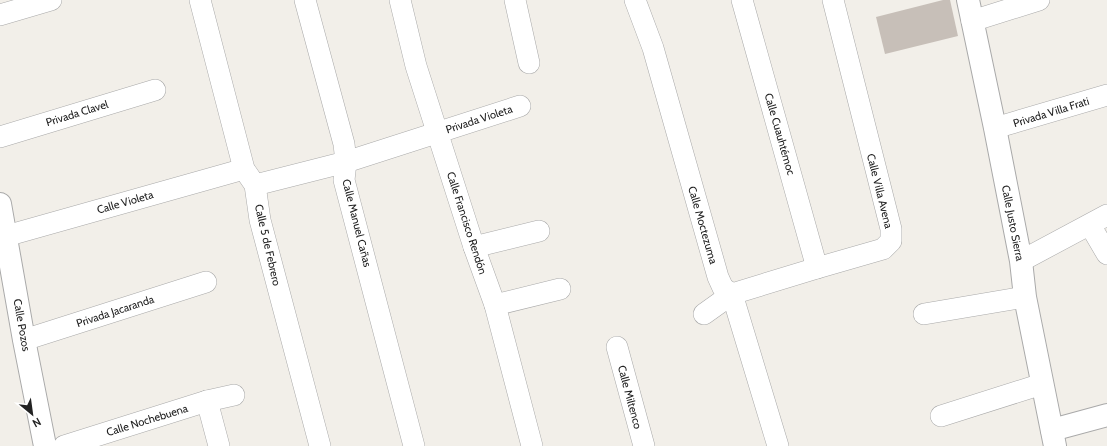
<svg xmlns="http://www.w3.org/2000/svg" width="1107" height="446" viewBox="0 0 1107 446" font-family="Cabin,sans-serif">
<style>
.building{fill:#c7bfb8}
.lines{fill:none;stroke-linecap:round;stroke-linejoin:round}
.minor-casing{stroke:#a9a9a9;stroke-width:22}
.tertiary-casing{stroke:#a9a9a9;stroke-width:24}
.minor{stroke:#fff;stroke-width:21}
.tertiary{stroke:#fff;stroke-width:22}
.labels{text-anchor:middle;stroke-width:4;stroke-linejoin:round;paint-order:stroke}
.street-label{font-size:11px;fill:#222;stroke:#fff}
</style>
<rect width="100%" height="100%" fill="#f2efe9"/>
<path class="building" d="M943 0H950L958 36 885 54 876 17Z"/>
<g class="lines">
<defs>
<g id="minor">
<path d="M200 0 244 169 255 185 260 220 320 446"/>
<path d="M305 0 344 144 346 162 344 180 414 446"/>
<path d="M400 0 416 66 474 247 495 305 532 446"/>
<path d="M515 0 529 63"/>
<path d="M635 0 653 48 718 277 723 288 732 294 778 446"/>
<path d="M742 0 817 268"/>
<path d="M0 15 51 0"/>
<path d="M972 21 1039 0"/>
<path d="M995 128 1107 95"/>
<path d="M0 137 155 90"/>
<path d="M255 185 346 162 520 106"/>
<path d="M1090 225 1107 254"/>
<path d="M6 236 244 169"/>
<path d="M474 247 539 231"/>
<path d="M1021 261 1107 215"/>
<path d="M495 305 560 289"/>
<path d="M704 314 732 294 817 268 883 249 891 241V229L833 0"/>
<path d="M924 314 1025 297"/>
<path d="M24 340 206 282"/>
<path d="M617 347 644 446"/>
<path d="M207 401 219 446"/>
<path d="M941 416 1042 384"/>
<path d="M64 446 207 401 234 395"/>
</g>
<g id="tertiary">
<path d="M968 0 995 128 1021 261 1025 297 1055 446"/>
<path d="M0 204 24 340 45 446"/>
<path d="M1052 430 1107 415"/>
</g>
</defs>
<use href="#minor" class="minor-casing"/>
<use href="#tertiary" class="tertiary-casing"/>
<use href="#minor" class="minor"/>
<use href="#tertiary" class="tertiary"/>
</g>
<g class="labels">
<g class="street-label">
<text transform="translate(1051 112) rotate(-17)" y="4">Privada Villa Frati</text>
<text transform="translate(77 113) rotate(-17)" y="4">Privada Clavel</text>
<text transform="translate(479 119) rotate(-18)" y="4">Privada Violeta</text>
<text transform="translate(780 134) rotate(74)" y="4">Calle Cuauhtémoc</text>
<text transform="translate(880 191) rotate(76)" y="4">Calle Villa Avena</text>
<text transform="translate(125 202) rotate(-16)" y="4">Calle Violeta</text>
<text transform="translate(357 223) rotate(76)" y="4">Calle Manuel Cañas</text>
<text transform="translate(467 223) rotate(72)" y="4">Calle Francisco Rendón</text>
<text transform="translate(1013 223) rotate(79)" y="4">Calle Justo Sierra</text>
<text transform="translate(703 225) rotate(74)" y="4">Calle Moctezuma</text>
<text transform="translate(268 245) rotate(77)" y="4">Calle 5 de Febrero</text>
<text transform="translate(115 311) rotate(-18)" y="4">Privada Jacaranda</text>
<text transform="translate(22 325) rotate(80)" y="4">Calle Pozos</text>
<text transform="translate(630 397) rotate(75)" y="4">Calle Miltenco</text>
<text transform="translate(147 420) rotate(-17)" y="4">Calle Nochebuena</text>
</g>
</g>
<g transform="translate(32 414) rotate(151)" stroke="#ffffff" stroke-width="3" paint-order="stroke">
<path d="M0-3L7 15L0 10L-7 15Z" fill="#222222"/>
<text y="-6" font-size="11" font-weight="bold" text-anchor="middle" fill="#222222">N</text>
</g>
</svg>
